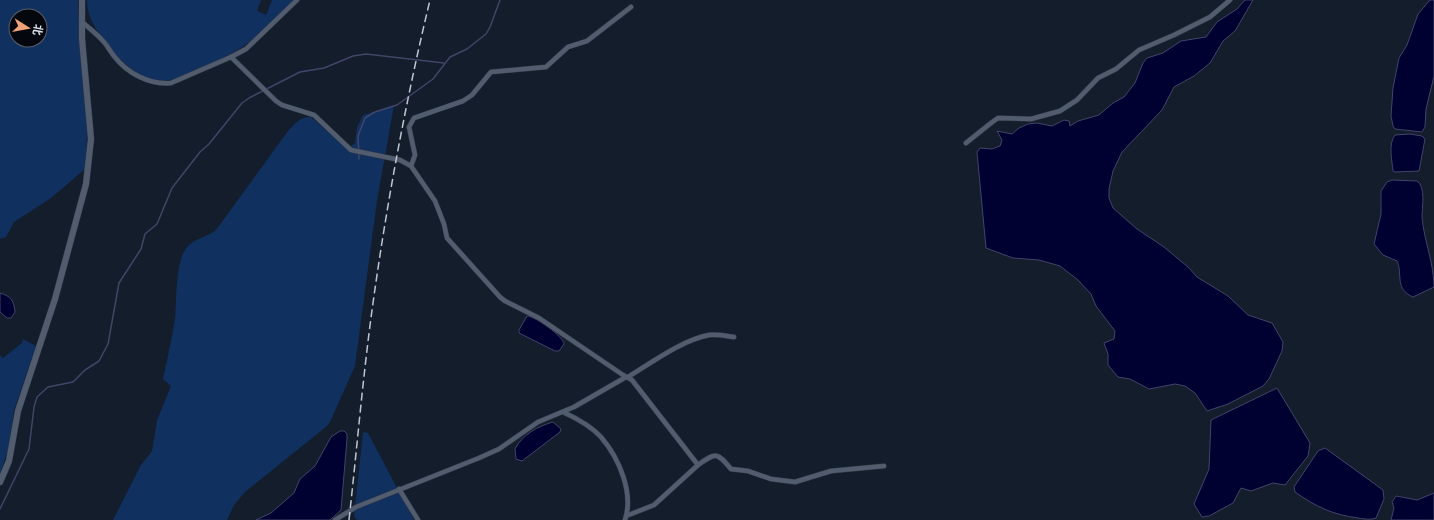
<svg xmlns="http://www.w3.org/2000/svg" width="1434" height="520" viewBox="0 0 1434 520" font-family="Arial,'Noto Sans SC',sans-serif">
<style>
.green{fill:#103060;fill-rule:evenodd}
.water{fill:#000031;stroke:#424469}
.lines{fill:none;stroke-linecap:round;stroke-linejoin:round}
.stream{stroke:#424469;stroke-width:1.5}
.street-casing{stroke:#323743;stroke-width:5.5}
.secondary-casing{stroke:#323743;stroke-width:7}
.street{stroke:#515c6e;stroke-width:4.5}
.secondary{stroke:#515c6e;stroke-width:6}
.rail{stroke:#c0c7d2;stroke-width:1.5;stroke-dasharray:8 4;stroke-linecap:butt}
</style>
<rect width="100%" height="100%" fill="#131d2b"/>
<g class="green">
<path d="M0 0H78C79 56 92 113 85 169L51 198 14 222 6 237 0 239ZM16 16H40V40H16Z"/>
<path d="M87 0H261L257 11 266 15 272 0H295C279 15 263 32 245 45 230 56 178 83 159 81 141 79 126 66 114 52 101 36 87 22 87 0Z"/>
<path d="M394 105 377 201 355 366 330 422 327 426 245 492 234 505 227 520H113L141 465 152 451 157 420 171 386 163 379C167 359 172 339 175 319 177 300 175 261 187 247 195 238 208 237 216 230L288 131C295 123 301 116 311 117L347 149 355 143 357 127 363 115Z"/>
<path d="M23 339 36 346 14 410 8 450 0 474V355L3 358 22 343Z"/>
<path d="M363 432 368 433 414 520H357L354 516Z"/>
</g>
<g class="water">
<path d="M1245 0H1253L1235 31 1223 41 1210 63 1194 76 1174 87 1162 110 1122 152 1113 171 1109 189V198L1113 208 1137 229 1164 247 1188 267 1197 277 1228 296 1248 315 1272 323 1283 342 1282 351 1269 379 1263 386 1228 404 1207 411 1195 393 1185 386 1175 384 1149 389 1130 379 1118 377 1108 365V354L1104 343 1114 339 1115 331 1096 306 1091 294 1078 280 1060 266 1039 260 1013 258 986 248 977 152 980 148 992 149 1000 146 1002 140 997 131 1012 134 1019 128 1028 124 1037 123 1052 126 1064 120 1069 121 1070 126 1078 121 1099 115 1113 103 1124 97 1135 83 1143 63 1147 58 1163 53 1181 41 1206 37 1217 22 1237 9Z"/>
<path d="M1430 0H1434V76L1426 109 1425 127 1422 132 1395 129 1393 126 1391 116 1393 88 1399 58 1407 45 1418 14Z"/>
<path d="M1410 134 1422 136 1425 139 1419 171 1395 172 1393 171C1392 160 1388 144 1395 135Z"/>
<path d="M1392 180 1417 181C1426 187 1422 207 1422 217 1424 241 1434 263 1434 287L1413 297C1394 289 1403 273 1397 261L1383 255 1374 244 1381 214V191L1387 182Z"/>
<path d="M0 293C11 296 14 301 15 312L11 318H7L0 312Z"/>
<path d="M527 316C535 316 564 337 564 344L559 351H555L519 333V330Z"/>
<path d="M1277 388 1310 443 1308 456 1285 485 1273 483 1251 491 1241 488 1233 503 1209 516 1202 517 1194 504 1209 469 1211 420Z"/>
<path d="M553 422 561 429 560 432 522 461 516 459 515 449C522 435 538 426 553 422Z"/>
<path d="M340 431H344L347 434V439L341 510 330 520H256L271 513 294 493 300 479 315 466 331 437Z"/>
<path d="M1325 448 1383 490 1384 499 1376 518C1371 520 1364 519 1358 518 1334 515 1316 507 1295 492L1294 487 1318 451Z"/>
<path d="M1434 493V520H1391L1394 508 1392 502 1396 496 1417 500Z"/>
</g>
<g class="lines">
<g class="stream">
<path d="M359 159 358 136 365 118 375 112 397 105 433 79 450 57 467 49 486 34 490 27 500 0"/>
<path d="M0 509 29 449 34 407 37 397 48 387 73 382 85 370 99 361 108 344 119 283 141 249 145 234 157 224 172 188 200 152 209 144 242 103 249 98 300 72 324 68 353 56 366 54 444 63"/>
</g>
<defs>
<g id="street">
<path d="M82 22C89 28 97 34 103 41 107 45 110 51 114 56 127 73 149 85 171 83L231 57 246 49 297 0"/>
<path d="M231 57 276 101 282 105 314 115 351 150 400 160 411 166 435 201 444 224 447 238 500 297 505 301 539 318 623 375 632 380 698 465C716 452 717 452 731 469L748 471 771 479 795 482 831 471 884 466"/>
<path d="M966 143 991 123 998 118 1031 119 1060 111 1077 100 1098 78 1116 69 1139 50 1174 35 1210 17 1230 0"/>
<path d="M411 166 415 155 409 127 414 118 463 101 472 95 491 72 546 67 568 47 587 41 631 7"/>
<path d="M628 377C651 363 682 340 709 335 717 334 726 336 734 337"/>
<path d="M563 412C576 418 591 426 601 437 619 458 634 493 625 520"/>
<path d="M399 489 418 520"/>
<path d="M626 516 654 505 698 465"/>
<path d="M335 520 356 507 479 458 499 449 538 422 574 407 626 377"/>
</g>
<path id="secondary" d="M0 482 9 461 18 411 55 299 86 184 91 139 82 39V0"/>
</defs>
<use href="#street" class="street-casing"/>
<use href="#secondary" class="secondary-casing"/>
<use href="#street" class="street"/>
<use href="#secondary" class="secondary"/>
<path class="rail" d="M349 520C357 448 363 375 373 303 387 202 406 100 430 0"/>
</g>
<g transform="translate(28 28) rotate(101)"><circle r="19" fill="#04070d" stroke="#5a5e66"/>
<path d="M0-3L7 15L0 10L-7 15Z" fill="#f0a279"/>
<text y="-6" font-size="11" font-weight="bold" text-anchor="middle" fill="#dbe1ec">北</text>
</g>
</svg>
